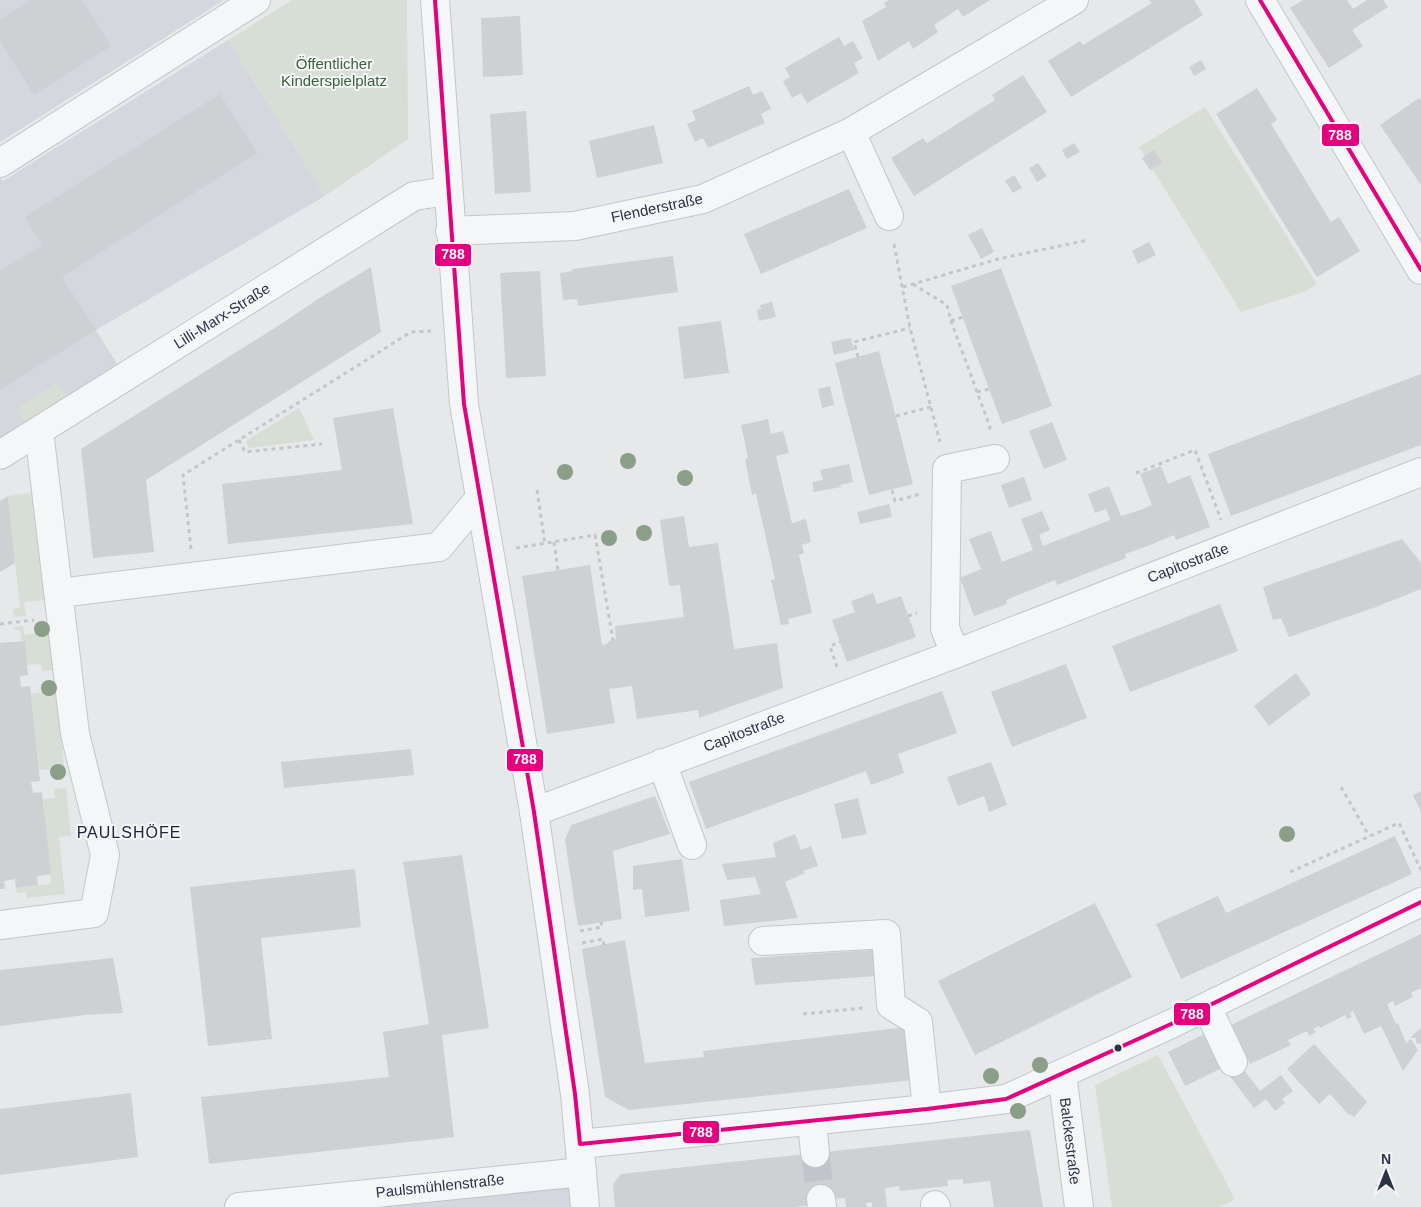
<svg xmlns="http://www.w3.org/2000/svg" width="1421" height="1207" viewBox="0 0 1421 1207" font-family="Arial,sans-serif">
<style>
.built{fill:#d4d7dd}
.green{fill:#d6ded6}
.building{fill:#ced0d3}
.lines{fill:none;stroke-linecap:round;stroke-linejoin:round}
.minor-tunnel{stroke:#c1c4c9;stroke-width:28;stroke-dasharray:28 14;stroke-linecap:butt}
.minor-casing{stroke:#c4c6c8;stroke-width:30}
.path{stroke:#c5c6ca;stroke-width:3;stroke-dasharray:4 4;stroke-linecap:butt}
.minor{stroke:#f5f6f7;stroke-width:28}
.bus-1-casing{stroke:#f4f6f9;stroke-width:8}
.bus-1{stroke:#e5007d;stroke-width:4}
.tree{fill:#8a9e88}
.bus-dot{fill:#2b3445;stroke:#f4f6f9;stroke-width:2}
.labels{text-anchor:middle;stroke-width:4;stroke-linejoin:round;paint-order:stroke}
.park-label{font-size:15px;fill:#3f6138;stroke:#f4f6f9}
.street-label{font-size:15px;fill:#2b3445;stroke:#f4f6f9}
.neighbourhood-label{font-size:16px;letter-spacing:1px;fill:#1d2536;stroke:#f4f6f9}
.line-badge{stroke:#f4f6f9;stroke-width:2}
.badge-label{font-size:14px;text-anchor:middle;font-weight:bold;fill:#fff}
</style>
<rect width="100%" height="100%" fill="#e6e8ea"/>
<g class="built">
<path d="M0 0H224L0 142Z"/>
<path d="M228 40 325 196 96 330 119 367 0 441V178L3 181Z"/>
<path d="M569 1179 580 1207H306Z"/>
</g>
<g class="green">
<path d="M292 0H407L408 139 325 196 228 40Z"/>
<path d="M1205 107 1317 284 1304 292 1241 312 1139 147Z"/>
<path d="M58 382 69 398 26 425 16 409Z"/>
<path d="M299 408 314 440 249 448 246 441Z"/>
<path d="M33 493 45 600 24 602 26 616 14 617 13 609 20 608 8 496Z"/>
<path d="M48 624 53 670 42 671 41 664 27 665 25 641H22L20 630H15L14 627 23 626 24 635 37 633 36 625Z"/>
<path d="M55 683 65 776 53 777 52 769 39 770 31 694 43 692 42 684Z"/>
<path d="M66 788 71 836 59 837 65 894 27 898 26 892 17 893 16 888 51 884 43 799 55 798 54 789Z"/>
<path d="M1158 1055 1235 1199 1219 1207H1112L1095 1085Z"/>
</g>
<g class="building">
<path d="M31 0H82L111 46 34 95 0 41V20Z"/>
<path d="M889 0H990L963 17 958 9 934 25 938 32 913 49 909 41 878 61 862 21 886 7 884 3Z"/>
<path d="M1149 0H1194L1203 15 1071 97 1048 61 1080 41 1083 45 1152 3Z"/>
<path d="M1303 0H1347L1353 9 1367 0H1383L1388 7 1352 30 1363 46 1329 68 1290 8Z"/>
<path d="M520 16 523 75 483 77 481 18Z"/>
<path d="M839 37 844 46 853 41 863 58 854 63 859 73 807 103 801 93 792 98 783 81 790 77 785 68Z"/>
<path d="M1201 60 1206 69 1194 76 1189 67Z"/>
<path d="M1023 75 1047 112 914 196 891 158 923 138 927 143 995 100 992 95Z"/>
<path d="M749 86 753 95 762 91 771 109 761 114 765 123 708 148 703 138 695 142 687 124 696 120 692 111Z"/>
<path d="M1257 88 1277 120 1271 124 1331 222 1339 217 1360 251 1317 277 1216 114Z"/>
<path d="M220 94 257 153 62 277 96 330 0 390V271L42 245 25 217Z"/>
<path d="M1419 98 1421 101V185L1380 125Z"/>
<path d="M526 111 531 192 495 194 490 114Z"/>
<path d="M654 125 663 163 597 178 589 141Z"/>
<path d="M1074 143 1080 152 1067 159 1062 150Z"/>
<path d="M1154 150 1162 163 1150 170 1142 158Z"/>
<path d="M1038 163 1047 176 1037 182 1029 168Z"/>
<path d="M1014 175 1022 188 1013 193 1005 181Z"/>
<path d="M849 189 867 228 761 274 744 234Z"/>
<path d="M982 228 994 252 981 259 968 235Z"/>
<path d="M1149 242 1156 255 1138 264 1132 251Z"/>
<path d="M673 256 678 292 578 306 577 299 563 300 560 273 573 271 572 269Z"/>
<path d="M371 267 381 332 146 480 154 552 93 558 81 449 278 326 318 299Z"/>
<path d="M1001 268 1052 406 1002 424 951 286Z"/>
<path d="M540 271 546 376 506 378 500 273Z"/>
<path d="M772 302 776 317 759 321 757 310 761 309 760 305Z"/>
<path d="M721 321 729 373 684 379 678 327Z"/>
<path d="M851 338 854 350 834 355 831 342Z"/>
<path d="M879 351 913 484 869 495 835 363Z"/>
<path d="M1421 374V445L1231 516 1208 454Z"/>
<path d="M830 386 834 405 822 408 818 389Z"/>
<path d="M393 408 413 524 228 544 222 484 342 470 333 418Z"/>
<path d="M768 419 771 434 783 431 789 453 776 456 792 523 806 519 811 542 802 545 804 553 799 555 812 613 788 619 789 624 781 625 771 580 775 579 756 494 752 495 745 459 748 458 741 425Z"/>
<path d="M1052 422 1067 460 1044 469 1029 431Z"/>
<path d="M849 464 853 482 840 485 841 487 814 492 812 482 823 480 820 470Z"/>
<path d="M1161 466 1168 484 1190 475 1210 527 1176 540 1174 535 1150 545 1125 554 1126 558 1057 585 1055 580 1006 600 1007 604 974 616 960 578 981 569 969 539 991 531 1002 562 1033 550 1021 519 1042 511 1050 530 1039 535 1043 546 1110 520 1106 509 1095 513 1088 494 1109 486 1121 516 1137 511 1152 505 1140 474Z"/>
<path d="M1024 477 1032 500 1009 508 1001 485Z"/>
<path d="M8 496 15 563 0 572V501Z"/>
<path d="M889 504 892 517 860 524 857 512Z"/>
<path d="M684 516 689 547 718 543 734 649 777 643 783 688 699 718 698 710 637 719 632 686 609 689 615 723 547 734 522 576 590 565 602 645 607 644 609 641 616 639 615 626 684 617 680 585 669 586 660 520Z"/>
<path d="M1402 539 1421 563V589L1376 607 1289 637 1281 618 1273 620 1263 587Z"/>
<path d="M873 593 877 604 901 596 916 637 847 662 832 620 855 612 851 601Z"/>
<path d="M1220 604 1238 651 1130 692 1112 646Z"/>
<path d="M25 641 28 675 20 676V680L21 687 30 686 40 781 31 782 33 793 42 792 51 874 37 876 38 885 16 888 15 879 4 881 5 889H0V643Z"/>
<path d="M1066 664 1087 718 1012 747 991 692Z"/>
<path d="M1296 673 1311 694 1269 726 1254 706Z"/>
<path d="M942 691 957 733 898 754 904 773 871 785 866 771 706 829 689 782Z"/>
<path d="M411 749 414 775 284 788 281 762Z"/>
<path d="M991 762 1007 805 989 812 984 796 958 806 947 777Z"/>
<path d="M1421 791V812L1413 795Z"/>
<path d="M655 796 670 834 613 851 622 919 578 926 565 840 571 825Z"/>
<path d="M858 798 867 834 842 839 834 804Z"/>
<path d="M795 834 801 850 811 846 818 866 803 871 805 873 785 882 798 918 724 926 720 900 761 894 755 877 727 880 722 864 776 857 773 843Z"/>
<path d="M1395 836 1412 874 1181 979 1156 924 1218 896 1226 913Z"/>
<path d="M462 855 489 1028 442 1035 454 1137 209 1164 201 1097 389 1077 383 1032 429 1024 403 862Z"/>
<path d="M682 859 690 911 645 917 642 889 633 890V866Z"/>
<path d="M355 869 361 927 261 938 272 1039 208 1046 190 887Z"/>
<path d="M1095 903 1132 977 975 1055 938 981Z"/>
<path d="M1421 934V988L1411 993 1413 997 1395 1006 1393 1001 1387 1004 1396 1024 1398 1023 1406 1043 1411 1039 1418 1050 1403 1071 1381 1026 1364 1034 1353 1011 1350 1013 1352 1017 1347 1019 1345 1015 1320 1028 1319 1026 1313 1029 1316 1032 1309 1036 1307 1031 1288 1040 1291 1045 1250 1064 1231 1025Z"/>
<path d="M625 940 645 1063 704 1057 703 1051 907 1027 913 1080 629 1110 605 1097 582 949Z"/>
<path d="M873 950 876 976 755 985 751 958Z"/>
<path d="M113 958 123 1013 85 1015 0 1026V970Z"/>
<path d="M1421 1028V1044L1416 1043V1038H1411L1414 1034Z"/>
<path d="M1204 1034 1220 1069 1185 1086 1168 1052Z"/>
<path d="M1314 1044 1367 1102 1354 1117 1350 1114 1349 1115 1330 1094 1319 1104 1287 1069Z"/>
<path d="M1241 1066 1260 1091 1281 1075 1293 1091 1282 1099 1285 1103 1275 1111 1266 1099 1254 1108 1229 1075Z"/>
<path d="M131 1093 138 1157 0 1175V1109Z"/>
<path d="M1030 1130 1043 1207H994L990 1181 963 1184V1179L947 1180 948 1186 900 1191 899 1186 885 1188 887 1207H872V1202L866 1203 867 1207H846L845 1198 813 1200V1205L793 1207H615L613 1184 621 1174Z"/>
</g>
<g class="lines">
<path class="minor-tunnel" d="M815 1153 821 1199"/>
<defs>
<g id="minor">
<path d="M435 0 464 404 534 812 575 1094 585 1207"/>
<path d="M1260 0 1421 270"/>
<path d="M851 132 889 216"/>
<path d="M0 163 256 0"/>
<path d="M450 231 575 226 703 199 851 132 1074 0"/>
<path d="M0 455 414 196 448 191"/>
<path d="M59 593 439 547 479 499"/>
<path d="M955 654 945 628 947 469 995 459"/>
<path d="M662 763 692 845"/>
<path d="M534 812 955 654 1421 472"/>
<path d="M0 925 94 913 105 855 75 734 39 431"/>
<path d="M763 941 886 934 891 1005 918 1022 927 1109"/>
<path d="M1207 1007 1233 1062"/>
<path d="M1062 1074 1079 1207"/>
<path d="M812 1121 815 1153"/>
<path d="M580 1144 927 1109 1006 1099 1171 1024 1421 902"/>
<path d="M821 1199 822 1207"/>
<path d="M935 1205 936 1207"/>
<path d="M239 1207 582 1172"/>
</g>
</defs>
<use href="#minor" class="minor-casing"/>
<g class="path">
<path d="M894 244 910 328 940 442"/>
<path d="M913 284 947 305 951 321 990 427 989 432"/>
<path d="M903 287 998 259 1088 240"/>
<path d="M951 321 963 317"/>
<path d="M858 357 854 342 910 328"/>
<path d="M977 392 989 389"/>
<path d="M896 416 931 407"/>
<path d="M239 440 245 452 322 444"/>
<path d="M1136 473 1195 450 1221 520"/>
<path d="M537 490 545 544"/>
<path d="M892 490 895 501 920 494"/>
<path d="M554 542 558 570"/>
<path d="M516 548 595 535 613 640"/>
<path d="M191 549 183 475 411 332 431 331"/>
<path d="M908 616 917 613"/>
<path d="M0 624 34 620"/>
<path d="M837 667 830 646 840 642"/>
<path d="M1341 787 1369 836"/>
<path d="M1290 872 1399 823 1421 870"/>
<path d="M580 931 602 927 601 922"/>
<path d="M582 943 603 939 604 945"/>
<path d="M803 1014 863 1008"/>
</g>
<use href="#minor" class="minor"/>
<defs>
<g id="bus-1">
<path d="M435 0 464 404 534 812 575 1094 580 1144 927 1109 1006 1099 1171 1024 1421 902"/>
<path d="M1260 0 1421 270"/>
</g>
</defs>
<use href="#bus-1" class="bus-1-casing"/>
<use href="#bus-1" class="bus-1"/>
</g>
<g class="tree">
<circle cx="628" cy="461" r="8"/>
<circle cx="565" cy="472" r="8"/>
<circle cx="685" cy="478" r="8"/>
<circle cx="644" cy="533" r="8"/>
<circle cx="609" cy="538" r="8"/>
<circle cx="42" cy="629" r="8"/>
<circle cx="49" cy="688" r="8"/>
<circle cx="58" cy="772" r="8"/>
<circle cx="1287" cy="834" r="8"/>
<circle cx="1040" cy="1065" r="8"/>
<circle cx="991" cy="1076" r="8"/>
<circle cx="1018" cy="1111" r="8"/>
</g>
<circle class="bus-dot" cx="1118" cy="1048" r="4.5"/>
<g class="labels">
<g class="park-label">
<text x="334" y="69">Öffentlicher<tspan x="334" dy="17">Kinderspielplatz</tspan></text>
</g>
<g class="street-label">
<text transform="translate(657 208) rotate(-12)" y="5">Flenderstraße</text>
<text transform="translate(222 316) rotate(-32)" y="5">Lilli-Marx-Straße</text>
<text transform="translate(1188 563) rotate(-21)" y="5">Capitostraße</text>
<text transform="translate(744 732) rotate(-21)" y="5">Capitostraße</text>
<text transform="translate(1070 1141) rotate(83)" y="5">Balckestraße</text>
<text transform="translate(440 1186) rotate(-6)" y="5">Paulsmühlenstraße</text>
</g>
<g class="neighbourhood-label">
<text x="129" y="838">PAULSHÖFE</text>
</g>
</g>
<g class="line-badge">
<rect x="1321" y="123" width="39" height="24" rx="5" fill="#e5007d"/>
<rect x="434" y="243" width="38" height="24" rx="5" fill="#e5007d"/>
<rect x="506" y="748" width="38" height="24" rx="5" fill="#e5007d"/>
<rect x="1173" y="1002" width="38" height="24" rx="5" fill="#e5007d"/>
<rect x="682" y="1120" width="38" height="24" rx="5" fill="#e5007d"/>
</g>
<g class="badge-label">
<text x="1340" y="140">788</text>
<text x="453" y="259">788</text>
<text x="525" y="764">788</text>
<text x="1192" y="1019">788</text>
<text x="701" y="1137">788</text>
</g>
<g transform="translate(1386 1172)" stroke="#f4f6f9" stroke-width="4" paint-order="stroke">
<path d="M0-4L9 19L0 12L-9 19Z" fill="#2b3445"/>
<text y="-8" font-size="14" font-weight="bold" text-anchor="middle" fill="#2b3445">N</text>
</g>
</svg>
